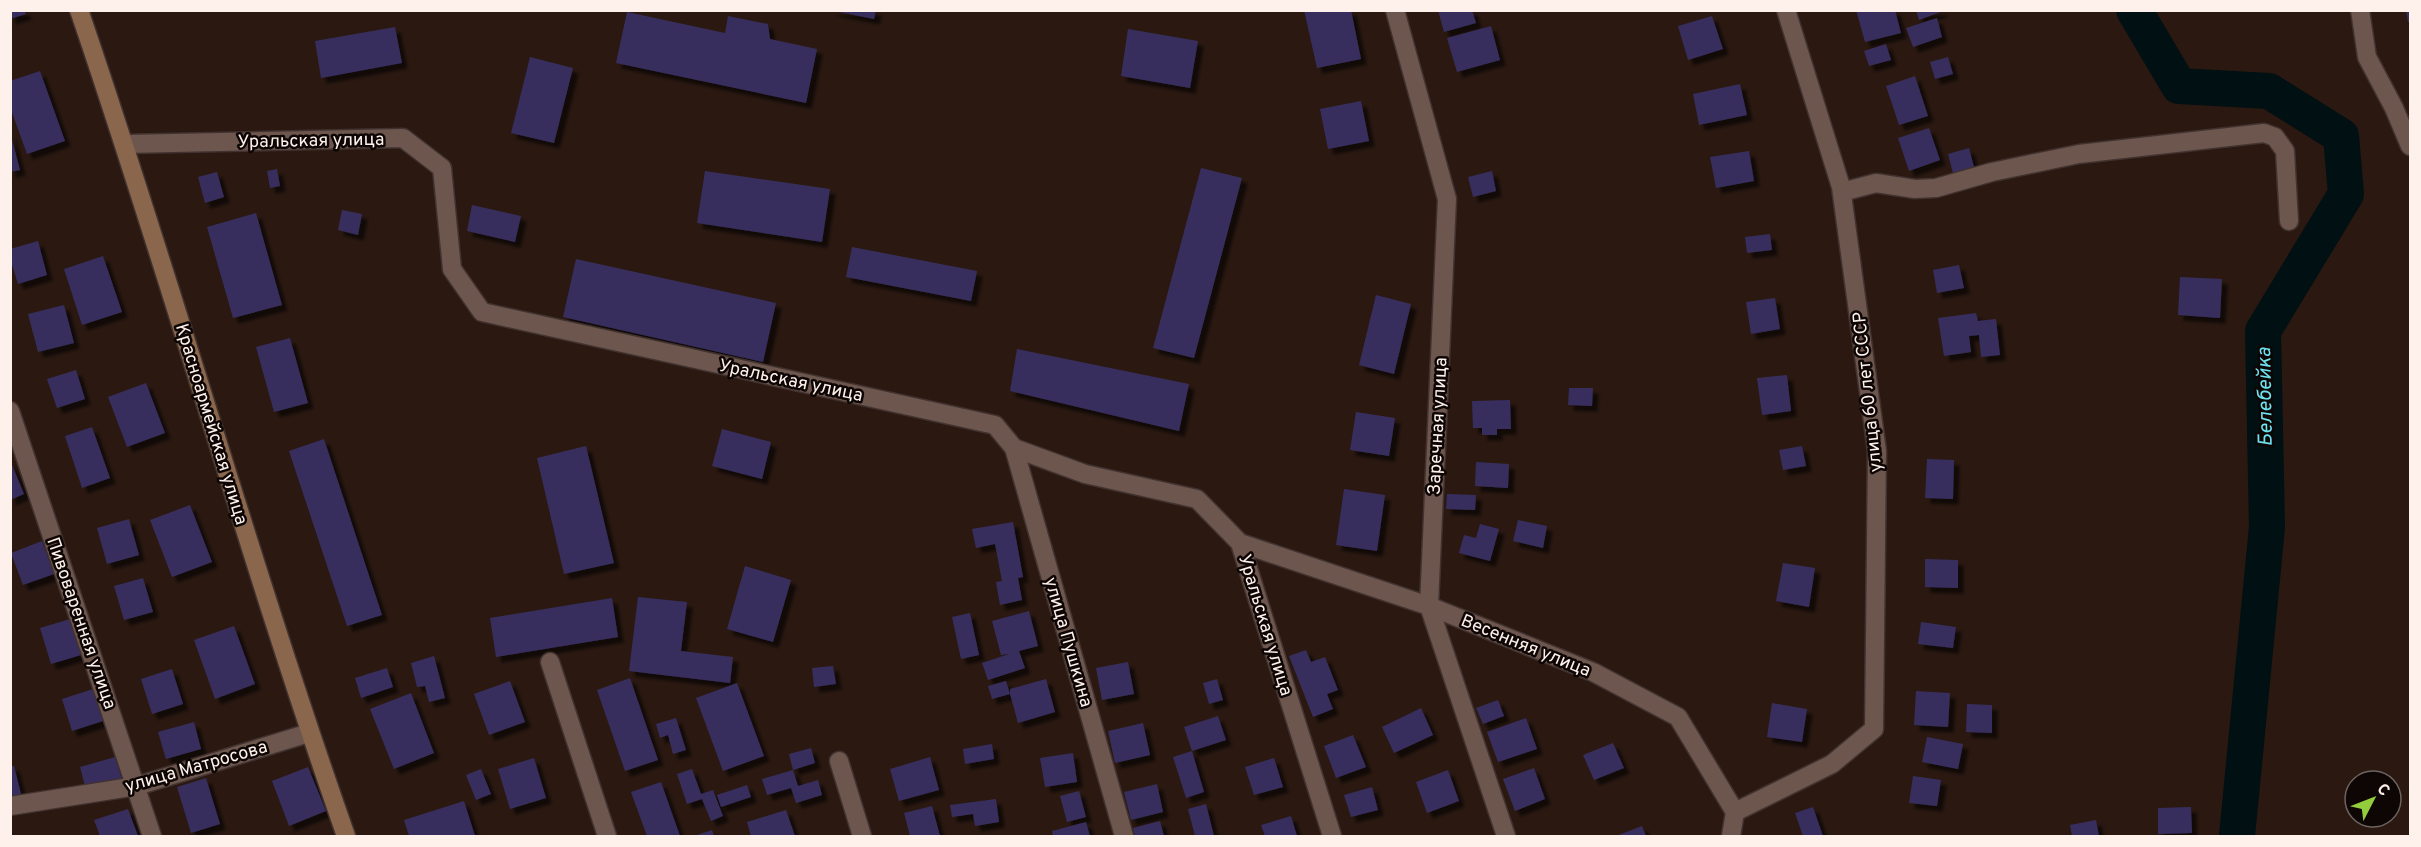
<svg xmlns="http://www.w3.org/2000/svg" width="2421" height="847" viewBox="0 0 2421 847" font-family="Overpass,sans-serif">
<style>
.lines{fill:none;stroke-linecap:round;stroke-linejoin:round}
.river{stroke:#001013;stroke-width:36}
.building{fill:#372f5d;filter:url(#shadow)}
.minor-casing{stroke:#413230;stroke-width:21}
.secondary-casing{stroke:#413230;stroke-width:21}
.minor{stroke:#6c564d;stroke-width:18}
.secondary{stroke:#8a674c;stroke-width:18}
.labels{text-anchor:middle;stroke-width:5;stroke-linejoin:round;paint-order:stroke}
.street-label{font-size:18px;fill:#fef0eb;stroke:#0d0604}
.water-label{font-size:20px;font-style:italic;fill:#6de4f1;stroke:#0d0604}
</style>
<defs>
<filter id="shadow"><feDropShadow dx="5.5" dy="5.5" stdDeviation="1.5" flood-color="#0009"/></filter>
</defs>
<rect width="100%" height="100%" fill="#2a1811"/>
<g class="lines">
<path class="river" d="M2134 10 2179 86 2269 91 2341 136 2346 194 2263 331 2267 527 2237 836"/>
</g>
<g class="building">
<path d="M10 10H24L26 14 10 19Z"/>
<path d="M829 10H876L874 19Z"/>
<path d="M1304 10H1351L1361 59 1317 68Z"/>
<path d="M1438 10H1472L1476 23 1444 32Z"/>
<path d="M1856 10H1895L1901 33 1865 42Z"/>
<path d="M1916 10H1943V11L1919 20Z"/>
<path d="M2406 10H2410V22H2408Z"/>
<path d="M627 12 725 33 728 16 768 24 770 39 817 49 806 103 616 63Z"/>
<path d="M1712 16 1723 49 1688 60 1678 26Z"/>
<path d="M1937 18 1942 37 1913 47 1906 28Z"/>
<path d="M1491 26 1500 60 1457 72 1447 38Z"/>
<path d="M395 27 402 63 321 78 315 41Z"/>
<path d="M1128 29 1198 41 1190 88 1121 76Z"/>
<path d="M1886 44 1891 60 1869 66 1864 51Z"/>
<path d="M530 57 573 68 554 143 511 133Z"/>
<path d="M1948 57 1953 74 1935 79 1930 62Z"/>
<path d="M40 71 65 141 27 154 10 107V81Z"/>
<path d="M1915 76 1928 116 1899 125 1886 86Z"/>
<path d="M1740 84 1747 115 1699 125 1693 94Z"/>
<path d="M1361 101 1369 141 1328 149 1320 109Z"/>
<path d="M1929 128 1940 160 1909 171 1898 138Z"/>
<path d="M10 132 20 170 10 172Z"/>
<path d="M1969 148 1975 171 1954 177 1948 154Z"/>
<path d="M1749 151 1754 181 1716 188 1710 157Z"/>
<path d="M1201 168 1242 178 1194 358 1153 348Z"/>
<path d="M277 169 280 186 270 188 267 171Z"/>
<path d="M705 171 830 189 822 242 697 223Z"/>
<path d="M1492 171 1496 191 1473 197 1468 177Z"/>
<path d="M217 172 224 197 205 203 198 177Z"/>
<path d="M472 205 521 216 515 242 467 231Z"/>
<path d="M342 210 362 214 358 235 338 230Z"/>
<path d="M256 213 282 305 233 318 207 227Z"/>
<path d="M1770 234 1772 250 1747 253 1745 237Z"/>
<path d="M38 241 47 275 18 284 10 258V249Z"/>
<path d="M852 247 977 271 971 301 846 277Z"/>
<path d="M103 256 122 312 82 325 64 269Z"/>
<path d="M576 259 776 303 763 362 563 317Z"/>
<path d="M1959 265 1964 288 1937 293 1933 270Z"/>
<path d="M2180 277 2222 279 2220 318 2178 315Z"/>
<path d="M1376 295 1411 304 1394 374 1359 365Z"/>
<path d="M1775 298 1780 329 1751 334 1746 302Z"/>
<path d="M64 305 74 343 38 352 28 314Z"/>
<path d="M1976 313 1978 321 1996 319 2000 355 1981 357 1979 335 1969 336 1971 352 1944 356 1938 318Z"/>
<path d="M290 338 308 403 274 412 256 347Z"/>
<path d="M1017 349 1189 384 1179 431 1010 391Z"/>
<path d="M76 370 85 399 57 408 47 379Z"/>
<path d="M1787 375 1791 411 1762 415 1757 378Z"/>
<path d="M146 383 165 433 127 447 108 397Z"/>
<path d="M1569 388H1593L1592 406 1568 405Z"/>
<path d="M1510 400 1511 429H1497V435H1482V428H1473L1472 401Z"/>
<path d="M1356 412 1395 418 1389 456 1350 450Z"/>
<path d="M92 427 110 478 82 488 65 436Z"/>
<path d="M722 429 771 442 762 479 712 466Z"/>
<path d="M324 439 382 615 347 626 289 451Z"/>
<path d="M586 446 614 563 564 574 537 458Z"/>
<path d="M1802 446 1806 466 1783 470 1779 450Z"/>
<path d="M1927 459 1954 460 1953 499 1925 498Z"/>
<path d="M10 460 24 494 10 500Z"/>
<path d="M1476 462 1509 464 1508 488 1475 486Z"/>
<path d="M1344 489 1385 495 1377 551 1336 545Z"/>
<path d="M1447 494 1476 495 1475 510 1446 509Z"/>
<path d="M190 505 212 562 172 577 150 520Z"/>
<path d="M129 519 139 555 107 564 97 528Z"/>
<path d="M1518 520 1547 526 1543 548 1513 541Z"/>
<path d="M1013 522 1023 577 1018 578 1022 600 1000 605 996 582 1002 581 995 544 976 548 972 529Z"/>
<path d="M1480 524 1499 529 1490 561 1459 553 1464 535 1476 538Z"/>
<path d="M42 541 54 574 23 585 11 553Z"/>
<path d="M1925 559 1958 560V588L1925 587Z"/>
<path d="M1783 563 1815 568 1809 607 1776 601Z"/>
<path d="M745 566 791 580 773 642 727 629Z"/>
<path d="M143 578 153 612 124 620 114 586Z"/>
<path d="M638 597 687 602 681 651 733 657 730 683 629 671Z"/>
<path d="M612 598 618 637 496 657 490 618Z"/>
<path d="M1029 611 1038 646 1019 651 1025 668 988 680 982 663 1009 654 1001 655 992 621Z"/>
<path d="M970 613 979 655 961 659 952 617Z"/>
<path d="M70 619 81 655 51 664 40 628Z"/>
<path d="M1921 622 1956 627 1953 648 1918 644Z"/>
<path d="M234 626 255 684 215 699 194 640Z"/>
<path d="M1306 650 1311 662 1325 657 1338 690 1327 694 1333 709 1313 717 1289 656Z"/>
<path d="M434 656 445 698 429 702 425 686 417 687 411 663Z"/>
<path d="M1128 662 1134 694 1102 700 1096 668Z"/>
<path d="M833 666 836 684 814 687 812 668Z"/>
<path d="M387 668 393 687 361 698 355 678Z"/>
<path d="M172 669 183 704 152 714 141 679Z"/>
<path d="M630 678 658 760 625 771 597 690Z"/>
<path d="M1046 679 1055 712 1018 723 1010 694 992 699 988 686 1006 681 1010 694V689Z"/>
<path d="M1217 679 1223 700 1209 704 1203 683Z"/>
<path d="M510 681 525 722 489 735 474 694Z"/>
<path d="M737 683 764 756 723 771 696 698Z"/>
<path d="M93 689 103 721 72 731 62 699Z"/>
<path d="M1916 691 1950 693 1948 727 1914 725Z"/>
<path d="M411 693 434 753 394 769 370 709Z"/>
<path d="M1498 700 1504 716 1483 724 1476 708Z"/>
<path d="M1772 703 1807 709 1802 742 1767 737Z"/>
<path d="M1967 704 1992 705V733L1966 732Z"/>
<path d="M1421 708 1433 735 1394 753 1382 727Z"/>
<path d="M1218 716 1226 740 1192 751 1184 727Z"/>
<path d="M676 718 686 750 673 754 668 735 660 738 656 724Z"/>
<path d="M1526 718 1537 749 1498 762 1487 732Z"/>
<path d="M194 722 201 749 166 759 158 732Z"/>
<path d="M1143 723 1150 755 1115 763 1108 731Z"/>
<path d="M1353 735 1366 767 1336 778 1324 746Z"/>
<path d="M1927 737 1963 744 1958 769 1922 762Z"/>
<path d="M1613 743 1624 768 1594 780 1583 755Z"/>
<path d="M992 744 994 759 965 764 963 749Z"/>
<path d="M811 748 815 763 793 770 789 754Z"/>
<path d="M1192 751 1204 792 1186 798 1173 757Z"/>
<path d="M1073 753 1077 782 1045 787 1040 758Z"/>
<path d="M115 757 122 780 86 790 80 767Z"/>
<path d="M930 757 939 790 899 801 890 769Z"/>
<path d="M534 758 546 798 510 809 498 769Z"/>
<path d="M1274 758 1283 787 1254 795 1245 767Z"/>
<path d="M10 766H14L22 798 10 801Z"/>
<path d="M308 767 326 811 289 826 272 781Z"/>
<path d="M1534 768 1545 799 1515 811 1503 779Z"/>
<path d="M481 769 491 794 476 800 466 775Z"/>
<path d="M692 769 701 794 713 790 723 816 711 821 702 799 687 804 677 774Z"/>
<path d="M793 770 798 786 818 780 822 795 796 803 791 788 767 795 762 779Z"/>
<path d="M1448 770 1459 801 1427 813 1416 782Z"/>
<path d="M1913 776 1941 780 1937 806 1909 803Z"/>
<path d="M206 778 220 824 191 833 177 787Z"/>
<path d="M661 782 680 836H647L631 792Z"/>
<path d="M1157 784 1163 812 1131 820 1124 792Z"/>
<path d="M747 785 751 797 721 807 717 795Z"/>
<path d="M1372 787 1378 810 1351 817 1344 795Z"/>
<path d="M1079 791 1086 817 1067 822 1060 796Z"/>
<path d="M996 799 999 822 975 826 973 814 952 817 950 805Z"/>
<path d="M464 801 475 836H409L404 820Z"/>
<path d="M1206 804 1214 836H1195L1188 809Z"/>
<path d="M932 806 940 836H910L904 813Z"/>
<path d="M1813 807 1823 836H1803L1795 813Z"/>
<path d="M2191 807 2192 833 2158 834V808Z"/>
<path d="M128 809 138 836H100L94 820Z"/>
<path d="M786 810 795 836H751L747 822Z"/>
<path d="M1291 816 1297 836H1265L1261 825Z"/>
<path d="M2096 820 2099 836H2072L2070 825Z"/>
<path d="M1160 821 1164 836H1135L1133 828Z"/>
<path d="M1086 822 1090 836H1053L1052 831Z"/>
<path d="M1642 826 1646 836H1616Z"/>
<path d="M712 830 714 836H694Z"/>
</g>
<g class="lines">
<defs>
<g id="minor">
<path d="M1395 10 1447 199 1429 606 1506 836"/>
<path d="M2360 10 2367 57 2394 108 2410 146"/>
<path d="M125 144 403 138 442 168 452 269 482 312 995 425 1014 448 1085 474 1197 499 1240 543 1332 836"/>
<path d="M1842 192 1876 183 1915 189 1936 188 1992 172 2079 154 2264 133 2275 137 2285 151 2289 221"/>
<path d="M10 411 152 836"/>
<path d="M1014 448 1124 836"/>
<path d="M1240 543 1429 606 1593 672 1678 717 1735 812 1731 836"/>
<path d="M550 662 607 836"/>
<path d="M839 761 862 836"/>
<path d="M10 806 137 786 309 733"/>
<path d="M1735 812 1832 764 1874 729 1877 451 1841 187 1786 10"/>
</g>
<path id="secondary" d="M79 10C173 284 250 563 346 836"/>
</defs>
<use href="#minor" class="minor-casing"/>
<use href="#secondary" class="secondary-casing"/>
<use href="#minor" class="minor"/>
<use href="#secondary" class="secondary"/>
</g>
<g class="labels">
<g class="street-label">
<text transform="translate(311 140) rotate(-1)" y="6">Уральская улица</text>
<text transform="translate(791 380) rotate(12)" y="6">Уральская улица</text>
<text transform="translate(1867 392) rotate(-96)" y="6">улица 60 лет СССР</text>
<text transform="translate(212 424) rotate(73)" y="6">Красноармейская улица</text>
<text transform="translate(1437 426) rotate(-87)" y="6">Заречная улица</text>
<text transform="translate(82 623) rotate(71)" y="6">Пивоваренная улица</text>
<text transform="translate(1266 625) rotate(73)" y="6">Уральская улица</text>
<text transform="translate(1069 642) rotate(74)" y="6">улица Пушкина</text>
<text transform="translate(1526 645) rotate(22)" y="6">Весенняя улица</text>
<text transform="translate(196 766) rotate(-16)" y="6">улица Матросова</text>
</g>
<g class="water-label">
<text transform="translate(2264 397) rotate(-91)" y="7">Белебейка</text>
</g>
</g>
<rect width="2421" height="847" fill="none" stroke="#fef0eb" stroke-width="24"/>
<g transform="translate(2373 799) rotate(48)"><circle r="28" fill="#0d0604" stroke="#6d6460" stroke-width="1.5"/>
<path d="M0-4.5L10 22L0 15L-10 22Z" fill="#92cd3e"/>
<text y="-9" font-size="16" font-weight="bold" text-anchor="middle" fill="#fef0eb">С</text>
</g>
</svg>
